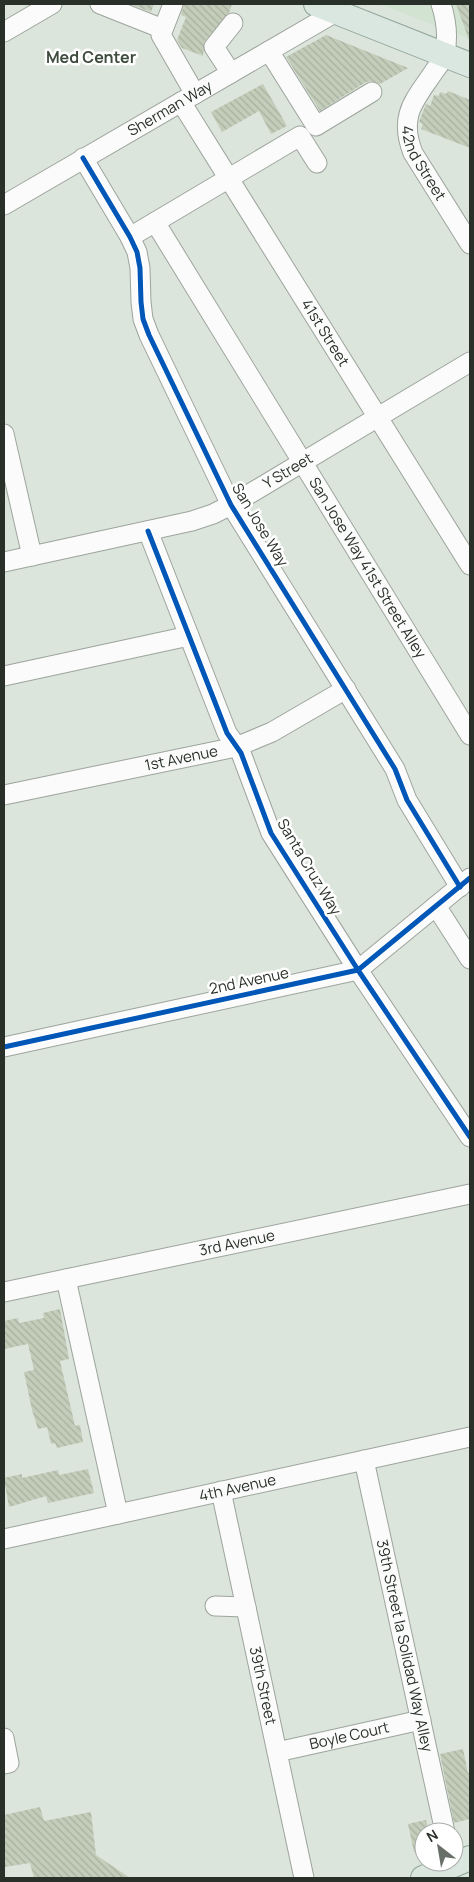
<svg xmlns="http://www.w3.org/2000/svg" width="474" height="1882" viewBox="0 0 474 1882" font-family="Manrope,sans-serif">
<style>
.built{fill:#d2e3d2}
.building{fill:url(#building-back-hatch)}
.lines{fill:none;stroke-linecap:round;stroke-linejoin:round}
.minor-casing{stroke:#9da49d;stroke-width:21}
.major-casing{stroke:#90a69b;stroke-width:26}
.minor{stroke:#fafbfa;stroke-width:19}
.major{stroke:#dae6e0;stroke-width:24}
.cycleway-casing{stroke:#fff;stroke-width:8}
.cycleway{stroke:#0057b8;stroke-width:5}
.labels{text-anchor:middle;stroke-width:5;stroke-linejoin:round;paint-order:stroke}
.street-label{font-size:15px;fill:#293029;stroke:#fff}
.neighbourhood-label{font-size:16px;font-weight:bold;fill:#3e4c3e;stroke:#fff}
</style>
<defs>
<pattern id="building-back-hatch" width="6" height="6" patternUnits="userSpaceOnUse" patternTransform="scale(1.25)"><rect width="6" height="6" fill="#c3cdba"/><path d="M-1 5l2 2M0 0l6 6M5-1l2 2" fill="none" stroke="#a8b0a0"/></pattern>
</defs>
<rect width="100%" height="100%" fill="#dce5dc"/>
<path class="built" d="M379 4H470V39Z"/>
<g class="building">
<path d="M130 4H154L151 12Z"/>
<path d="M184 4H232L229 13 205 41 203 56 182 48 177 40 186 17 181 15Z"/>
<path d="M456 4H470V40H469Z"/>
<path d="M326 35 408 68 380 84 372 81 366 82 320 111 286 57Z"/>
<path d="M263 84 287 126 271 134 259 111 222 132 211 112Z"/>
<path d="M448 91 470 100V148L421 129 423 124 419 122 426 104 430 106 434 95 439 96 440 92 446 94Z"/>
<path d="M60 1309 69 1359 60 1361 75 1426 80 1425 83 1442 57 1448 55 1443 51 1444 47 1427 38 1429 32 1410 24 1372 34 1370 28 1344 4 1349V1321L18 1318 19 1323 44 1318 43 1313Z"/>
<path d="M88 1469 94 1493 48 1503 46 1496 9 1507 4 1478 22 1474V1478L58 1470 59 1475Z"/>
<path d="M463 1749 468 1773H470V1819L454 1823 440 1754Z"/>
<path d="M40 1807 44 1821 91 1812 96 1855 130 1878H34L30 1863 4 1867V1815Z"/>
<path d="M426 1820 429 1832H424V1850L414 1852 408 1824Z"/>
</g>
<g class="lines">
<defs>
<g id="minor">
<path d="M100 4 163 29"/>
<path d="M173 4 161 35 195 94"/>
<path id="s1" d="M441 4C446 19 448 37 445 53 444 59 439 65 435 70 415 100 398 115 413 153L470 244"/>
<path d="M4 32 52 4"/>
<path d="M269 51 316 126 372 92"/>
<path d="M231 73 214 47 233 23"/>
<path id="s2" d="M181 102 470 565"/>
<path d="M83 158 130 237 137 252 140 268 141 302 143 319 149 335 231 505 395 769 407 800 460 887"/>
<path id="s3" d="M4 205 336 12"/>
<path id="s4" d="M155 222 470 735"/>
<path d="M130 237 300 136 317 163"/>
<path d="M4 434 32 556"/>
<path d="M148 531 227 733 241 753 271 833 358 970 470 1137"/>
<path id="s5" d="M4 562 192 521 213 514 231 505 470 362"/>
<path d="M4 676 189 636"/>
<path id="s6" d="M4 795 236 747 272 732 346 689"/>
<path d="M436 906 470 959"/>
<path d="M4 1047 358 970 470 878"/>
<path d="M66 1279 118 1514"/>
<path id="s7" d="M4 1292 470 1194"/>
<path id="s8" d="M364 1460 445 1832"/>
<path id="s9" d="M221 1491 304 1878"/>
<path id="s10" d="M4 1539 470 1437"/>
<path d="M215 1606 246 1607"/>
<path d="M4 1738 9 1763 4 1764"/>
<path id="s11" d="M277 1752 421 1720"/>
</g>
<g id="major">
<path d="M316 4 470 65"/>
<path d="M423 1878 470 1858"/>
</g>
</defs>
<use href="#minor" class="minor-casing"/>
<use href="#major" class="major-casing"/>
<use href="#minor" class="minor"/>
<use href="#major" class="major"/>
<defs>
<g id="cycleway">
<path d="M83 158 130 237 137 252 140 268 141 302 143 319 149 335 231 505 395 769 407 800 460 887"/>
<path d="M148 531 227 733 241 753 271 833 358 970 470 1137"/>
<path d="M4 1047 358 970 470 878"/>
</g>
</defs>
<use href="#cycleway" class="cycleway-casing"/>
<use href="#cycleway" class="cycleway"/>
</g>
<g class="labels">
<g class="street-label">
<text dy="5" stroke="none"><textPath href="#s3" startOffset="192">Sherman Way</textPath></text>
<text dy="5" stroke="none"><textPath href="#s1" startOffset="174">42nd Street</textPath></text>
<text dy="5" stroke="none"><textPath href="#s2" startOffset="272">41st Street</textPath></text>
<text dy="5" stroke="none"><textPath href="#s5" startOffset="301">Y Street</textPath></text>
<text transform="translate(260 525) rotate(59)" y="5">San Jose Way</text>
<text dy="5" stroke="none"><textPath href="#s4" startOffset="406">San Jose Way 41st Street Alley</textPath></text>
<text dy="5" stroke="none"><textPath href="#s6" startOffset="181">1st Avenue</textPath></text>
<text transform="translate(309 867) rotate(59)" y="5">Santa Cruz Way</text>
<text transform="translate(249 981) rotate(-12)" y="5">2nd Avenue</text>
<text dy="5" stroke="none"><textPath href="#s7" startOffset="238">3rd Avenue</textPath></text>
<text dy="5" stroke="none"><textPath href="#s10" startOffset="239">4th Avenue</textPath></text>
<text dy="5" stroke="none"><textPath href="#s8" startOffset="190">39th Street la Solidad Way Alley</textPath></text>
<text dy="5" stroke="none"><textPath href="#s9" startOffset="199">39th Street</textPath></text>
<text dy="5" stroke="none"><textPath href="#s11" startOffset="74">Boyle Court</textPath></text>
</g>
<g class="neighbourhood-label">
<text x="91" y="63">Med Center</text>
</g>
</g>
<rect width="474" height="1882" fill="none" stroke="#293029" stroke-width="10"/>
<g transform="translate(439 1847) rotate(329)"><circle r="24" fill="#ffffff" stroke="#a9aca9"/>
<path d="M0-4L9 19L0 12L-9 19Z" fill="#686f68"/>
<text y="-8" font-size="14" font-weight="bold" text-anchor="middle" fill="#293029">N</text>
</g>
</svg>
